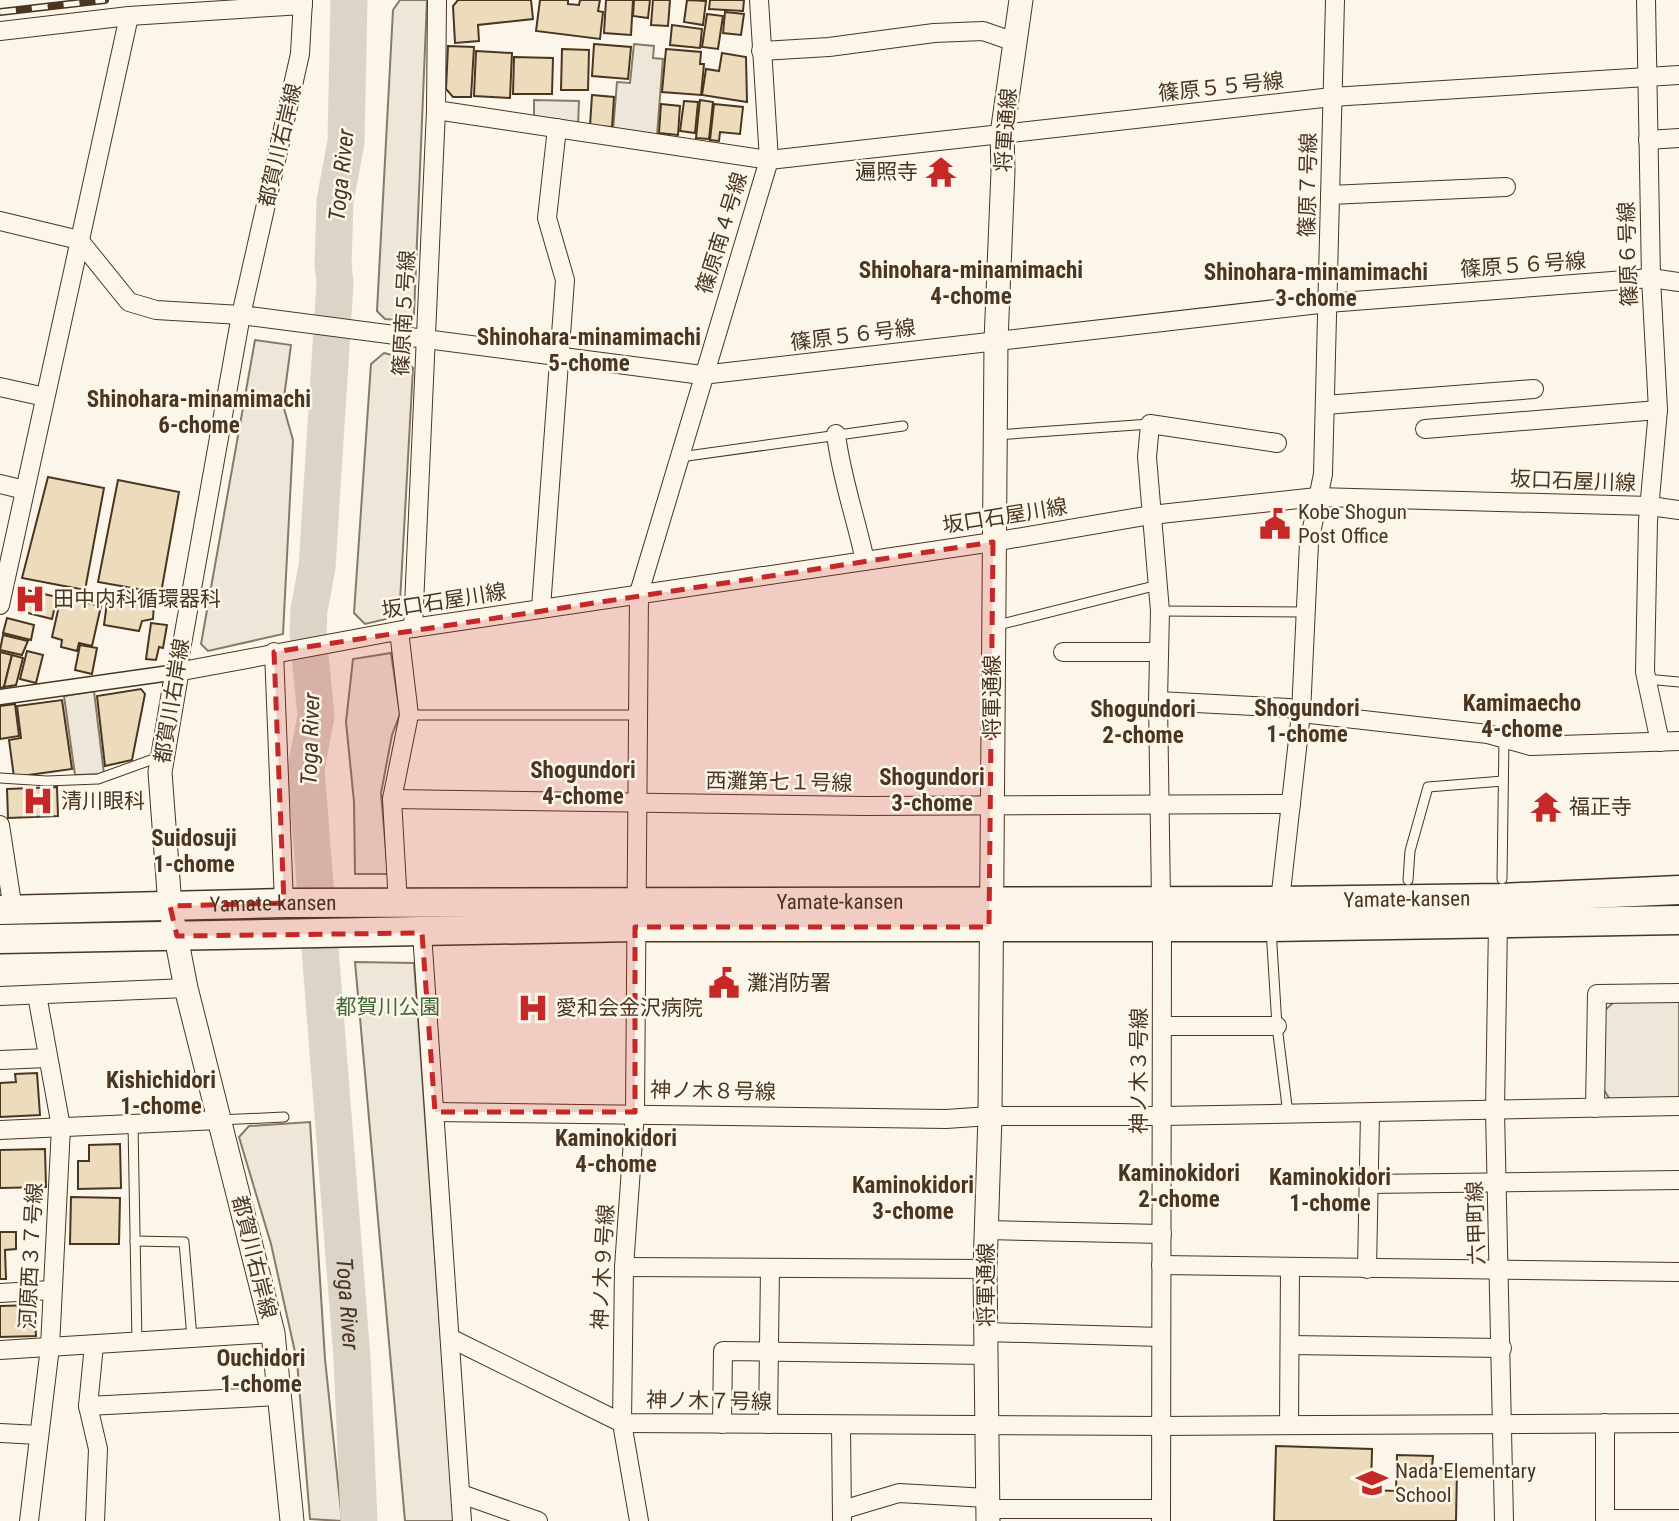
<svg xmlns="http://www.w3.org/2000/svg" width="1679" height="1521" viewBox="0 0 1679 1521" font-family="'Roboto Condensed','Noto Sans JP',sans-serif">
<style>
.green{fill:#ede6d9;stroke:#887966;stroke-width:2}
.parking{fill:#ede7d9;stroke:#887966;stroke-width:2}
.lines{fill:none;stroke-linecap:round;stroke-linejoin:round}
.river{stroke:#dcd4c6;stroke-width:37}
.building{fill:#ecdcbc;stroke:#4a3520;stroke-width:2}
.service-casing{stroke:#4a3520;stroke-width:11}
.pedestrian-casing{stroke:#4a3520;stroke-width:17}
.minor-casing{stroke:#4a3520;stroke-width:20}
.tertiary-casing{stroke:#4a3520;stroke-width:25}
.primary-casing{stroke:#4a3520;stroke-width:31}
.service{stroke:#fbf6e9;stroke-width:9}
.pedestrian{stroke:#fbf6e9;stroke-width:14}
.minor{stroke:#fbf6e9;stroke-width:18}
.tertiary{stroke:#fbf6e9;stroke-width:23}
.primary{stroke:#fbf6e9;stroke-width:28}
.rail-casing{stroke:#4a3520;stroke-width:8}
.rail{stroke:#fbf6e9;stroke-width:5;stroke-dasharray:16;stroke-linecap:butt}
.marked{fill:#c62828;fill-opacity:0.2;stroke:#c62828;stroke-width:5;stroke-dasharray:14 9;stroke-linejoin:round}
.labels{text-anchor:middle;stroke-width:5;stroke-linejoin:round;paint-order:stroke}
.street-label{font-size:21px;fill:#4a3520;stroke:#fbf6e9}
.poi-label{font-size:21px;fill:#4a3520;stroke:#fbf6e9;text-anchor:start}
.park-label{font-size:21px;fill:#436837;stroke:#fbf6e9}
.water-label{font-size:23px;font-style:italic;fill:#4a3520;stroke:#fbf6e9}
.neighbourhood-label{font-size:23px;font-weight:bold;fill:#4a3520;stroke:#fbf6e9}
</style>
<rect width="100%" height="100%" fill="#fbf6e9"/>
<g class="green">
<path d="M400 0H427L414 314 407 321 385 319 377 311 393 10Z"/>
<path d="M255 340 291 345 283 405 293 440 283 634 208 651 201 644Z"/>
<path d="M384 353 404 358 413 368 400 602 395 617 365 624 354 613 371 364Z"/>
<path d="M391 653 400 714 392 735 381 793 388 874H355L354 802 346 722 353 659Z"/>
<path d="M355 962 414 963 454 1521H405Z"/>
<path d="M1614 1002H1679V1102L1612 1103 1604 1090V1011Z"/>
<path d="M310 1122 325 1359 342 1521 310 1519 297 1361 271 1244 239 1137 249 1126Z"/>
</g>
<g class="parking">
<path d="M634 44 654 46 653 58 663 59 657 135 613 131 617 82 630 83Z"/>
<path d="M534 100 579 101 578 125 534 116Z"/>
<path d="M94 691 104 774 75 775 64 696Z"/>
</g>
<g class="lines">
<path class="river" id="s1" d="M349 0 346 142 335 201 333 264 335 283 317 567 309 610 308 634 316 716 306 769 352 1358 359 1521"/>
</g>
<g class="building">
<path d="M458 0H531L533 19 478 25 479 41 455 43 453 6Z"/>
<path d="M540 0H568V4L579 5 580 0H600L598 11 603 12 600 39 536 31Z"/>
<path d="M606 0H633L631 35 604 33Z"/>
<path d="M634 0H650L648 18 633 16Z"/>
<path d="M653 0H670L668 26 651 25Z"/>
<path d="M687 0 706 1 703 25 684 22Z"/>
<path d="M710 0H744L743 11 709 9Z"/>
<path d="M725 12 744 14 741 35 723 33Z"/>
<path d="M707 14 723 16 718 49 702 47Z"/>
<path d="M672 25 702 29 700 48 670 45Z"/>
<path d="M594 44 631 47 628 79 592 76Z"/>
<path d="M448 46 474 47 471 97H453L446 89Z"/>
<path d="M562 49 589 50 588 90H561Z"/>
<path d="M666 49 701 52 700 64H704L701 95 662 92Z"/>
<path d="M476 51 512 53 510 98 474 96Z"/>
<path d="M722 53 746 57 747 102 702 95 706 69 719 71Z"/>
<path d="M514 57 553 58 552 94H513Z"/>
<path d="M592 95 614 97 612 127 590 126Z"/>
<path d="M700 100 713 102 709 139 696 138Z"/>
<path d="M684 101 698 102 695 133 680 131Z"/>
<path d="M661 104 680 106 678 135 659 133Z"/>
<path d="M714 104 743 107 740 134 720 132 719 141 710 140Z"/>
<path d="M48 477 104 488 85 590 22 578Z"/>
<path d="M118 480 179 492 161 593 98 582Z"/>
<path d="M22 589 57 597 52 619 16 610Z"/>
<path d="M108 595 154 604 153 619 142 621 139 631 104 625Z"/>
<path d="M61 597 101 606 92 646 79 643 77 651 61 647 62 640 52 637Z"/>
<path d="M7 618 34 625 31 640 3 633Z"/>
<path d="M151 623 167 625 163 648 159 647 156 660 146 659Z"/>
<path d="M3 635 28 641 22 655 0 650Z"/>
<path d="M80 645 97 648 92 674 75 670Z"/>
<path d="M27 651 43 655 36 683 20 679Z"/>
<path d="M0 652 12 655 4 687 0 688Z"/>
<path d="M12 655 23 658 16 685 4 687Z"/>
<path d="M141 689 145 694 132 760 105 766 97 696Z"/>
<path d="M62 700 72 769 14 777 9 740 21 738 17 706Z"/>
<path d="M15 704 19 736 0 739V706Z"/>
<path d="M57 787 58 816 8 818 7 789Z"/>
<path d="M37 1073 40 1115 0 1117V1083L16 1082 15 1074Z"/>
<path d="M120 1144 121 1188 78 1189V1161H89V1145Z"/>
<path d="M45 1149 46 1187 0 1188V1150Z"/>
<path d="M71 1197 120 1198 119 1244H70Z"/>
<path d="M0 1232H16V1249L5 1250 6 1279H0Z"/>
<path d="M34 1305 36 1336 0 1337V1306Z"/>
<path d="M1276 1446 1372 1449 1371 1490 1396 1491 1397 1455 1433 1456 1432 1468 1457 1469 1456 1521H1274Z"/>
</g>
<g class="lines">
<defs>
<g id="service">
<path d="M996 435 1150 424"/>
<path d="M680 457 903 426"/>
<path d="M1160 611 1304 612"/>
<path d="M994 626 1158 585"/>
<path d="M1646 679 1679 682"/>
<path d="M409 715H637"/>
<path d="M0 778 47 781 98 779 162 756"/>
<path d="M1502 879 1504 738"/>
<path d="M1408 880 1410 851 1428 787 1503 781"/>
<path d="M1271 929 1277 1026 1288 1114"/>
<path d="M219 1120 284 1117"/>
<path d="M133 1124 137 1342"/>
<path d="M135 1241 184 1242 192 1338"/>
</g>
<path id="pedestrian" d="M0 697 177 672"/>
<g id="minor">
<path d="M303 0 300 54 241 315 177 672 413 628 993 542 1151 515 1317 497 1650 506 1679 510"/>
<path d="M1646 0 1651 278 1658 410 1648 521 1645 672 1660 742"/>
<path d="M0 31 129 16 303 5"/>
<path d="M761 51 829 47 934 33 983 31 1015 42"/>
<path d="M436 110 769 160 1332 97 1679 75"/>
<path d="M1648 140 1679 138"/>
<path d="M1330 195 1506 187"/>
<path d="M0 221 79 240 129 302 156 310 241 315 702 375 1328 303 1651 278 1679 282"/>
<path d="M0 387 45 397"/>
<path d="M1325 405 1534 389"/>
<path d="M1425 429 1658 410"/>
<path d="M836 434C841 477 856 518 865 561"/>
<path d="M0 484 25 490"/>
<path d="M0 605 129 16"/>
<path d="M541 608 565 280 547 218 557 128"/>
<path d="M413 628 436 110 437 0"/>
<path d="M274 652 284 903"/>
<path d="M1063 652H1159"/>
<path d="M1158 701 1289 708 1301 713 1488 734 1531 746 1679 741"/>
<path d="M392 799 865 806 1291 804"/>
<path d="M0 825 13 910"/>
<path d="M1161 900 1158 701 1160 611 1147 457 1150 424 1277 443"/>
<path d="M1280 901 1301 713 1309 543 1323 474 1335 0"/>
<path d="M398 904 392 799 409 715 399 631"/>
<path d="M1498 923 1495 1111 1504 1521"/>
<path d="M422 933 462 1521"/>
<path d="M0 996 186 988"/>
<path d="M1162 1026H1277"/>
<path d="M0 1060 48 1058"/>
<path d="M1595 1108 1597 994 1679 993"/>
<path d="M435 1112 946 1119 990 1116H1163L1679 1106"/>
<path d="M0 1130 219 1120"/>
<path d="M1369 1184 1679 1180"/>
<path d="M986 1230 1162 1234"/>
<path d="M1161 1265 1679 1272"/>
<path d="M624 1267 985 1269"/>
<path d="M1367 1269 1370 1113"/>
<path d="M0 1293 51 1290"/>
<path d="M986 1332 1161 1337"/>
<path d="M450 1338 622 1423 1162 1426 1679 1423"/>
<path d="M94 1345 88 1406 98 1449 95 1521"/>
<path d="M1290 1345 1502 1348"/>
<path d="M0 1350 273 1333"/>
<path d="M88 1406 279 1396"/>
<path d="M1605 1423V1519H1679"/>
<path d="M722 1424 723 1351 986 1355"/>
<path d="M768 1424 770 1268"/>
<path d="M841 1425 842 1519"/>
<path d="M1289 1425 1290 1267"/>
<path d="M0 1433 39 1435"/>
<path d="M461 1494 538 1521"/>
<path d="M988 1509H1161"/>
<path d="M842 1510 899 1493 987 1498"/>
<path d="M29 1521 50 1347 61 1127 37 995"/>
<path d="M639 1521 622 1423 624 1267 635 1112 639 593 769 160 759 0"/>
<path d="M1161 1521 1162 925"/>
</g>
<g id="tertiary">
<path d="M177 672 160 772 170 906 186 988 273 1333 292 1521"/>
<path d="M988 1521 985 1269 990 1116 996 341 1003 171 1002 134 1021 0"/>
</g>
<g id="primary">
<path id="s2" d="M0 910 284 903 1280 901 1500 898 1679 890"/>
<path d="M0 939 635 927H1271L1679 920"/>
</g>
</defs>
<use href="#service" class="service-casing"/>
<use href="#pedestrian" class="pedestrian-casing"/>
<use href="#minor" class="minor-casing"/>
<use href="#tertiary" class="tertiary-casing"/>
<use href="#primary" class="primary-casing"/>
<use href="#service" class="service"/>
<use href="#pedestrian" class="pedestrian"/>
<use href="#minor" class="minor"/>
<use href="#tertiary" class="tertiary"/>
<use href="#primary" class="primary"/>
<defs>
<path id="rail" d="M0 12 105 0"/>
</defs>
<use href="#rail" class="rail-casing"/>
<use href="#rail" class="rail"/>
</g>
<path class="marked" d="M993 542 989 927H635V1112H435L422 933 177 936 170 906 284 903 274 652Z"/>
<defs>
<symbol id="temple-bare" viewBox="-9 -9 18 18"><path d="M0-6L5-2H3V0L6.5 2.5H4V6H1.5V3h-3V6H-4V2.5H-6.5L-3 0V-2H-5Z" fill="#c62828" stroke="#fbf6e9" stroke-width="2.5" paint-order="stroke"/></symbol>
<symbol id="civic-bare" viewBox="-9 -9 18 18"><path d="M-.6-6.5H3V-4.5H.6V-3L4-1V1h2V6H-6V1h2V-1L-.6-3ZM-1.2 2.5V6h2.4V2.5Z" fill="#c62828" stroke="#fbf6e9" stroke-width="2.5" paint-order="stroke"/></symbol>
<symbol id="hospital-bare" viewBox="-9 -9 18 18"><path d="M-5-5h3v3.5h4V-5h3V5h-3V1.5h-4V5h-3Z" fill="#c62828" stroke="#fbf6e9" stroke-width="2.5" paint-order="stroke"/></symbol>
<symbol id="school-bare" viewBox="-9 -9 18 18"><path d="M0-5L7-2L0 1L-7-2ZM-4 1L0 2.5L4 1V4Q0 6-4 4Z" fill="#c62828" stroke="#fbf6e9" stroke-width="2.5" paint-order="stroke"/></symbol>
</defs>
<g fill-rule="evenodd">
<use href="#temple-bare" x="919" y="150" width="44" height="44"/>
<use href="#civic-bare" x="1253" y="502" width="44" height="44"/>
<use href="#hospital-bare" x="8" y="577" width="44" height="44"/>
<use href="#hospital-bare" x="16" y="779" width="44" height="44"/>
<use href="#temple-bare" x="1524" y="785" width="44" height="44"/>
<use href="#civic-bare" x="702" y="961" width="44" height="44"/>
<use href="#hospital-bare" x="511" y="986" width="44" height="44"/>
<use href="#school-bare" x="1350" y="1461" width="44" height="44"/>
</g>
<g class="labels">
<g class="street-label">
<text transform="translate(1221 87) rotate(-6)" y="7">篠原５５号線</text>
<text transform="translate(1006 130) rotate(-86)" y="7">将軍通線</text>
<text transform="translate(280 145) rotate(-77)" y="7">都賀川右岸線</text>
<text transform="translate(1308 185) rotate(-89)" y="7">篠原７号線</text>
<text transform="translate(722 233) rotate(-73)" y="7">篠原南４号線</text>
<text transform="translate(1628 254) rotate(-92)" y="7">篠原６号線</text>
<text transform="translate(1523 265) rotate(-4)" y="7">篠原５６号線</text>
<text transform="translate(404 313) rotate(-87)" y="7">篠原南５号線</text>
<text transform="translate(853 335) rotate(-7)" y="7">篠原５６号線</text>
<text transform="translate(1573 481) rotate(2)" y="7">坂口石屋川線</text>
<text transform="translate(1005 516) rotate(-9)" y="7">坂口石屋川線</text>
<text transform="translate(444 601) rotate(-9)" y="7">坂口石屋川線</text>
<text transform="translate(992 697) rotate(-90)" y="7">将軍通線</text>
<text transform="translate(172 701) rotate(-81)" y="7">都賀川右岸線</text>
<text transform="translate(779 782) rotate(1)" y="7">西灘第七１号線</text>
<text dy="7" stroke="none"><textPath href="#s2" startOffset="1407">Yamate-kansen</textPath></text>
<text dy="7" stroke="none"><textPath href="#s2" startOffset="840">Yamate-kansen</textPath></text>
<text dy="7" stroke="none"><textPath href="#s2" startOffset="273">Yamate-kansen</textPath></text>
<text transform="translate(1139 1071) rotate(-90)" y="7">神ノ木３号線</text>
<text transform="translate(713 1091) rotate(1)" y="7">神ノ木８号線</text>
<text transform="translate(1476 1223) rotate(-92)" y="7">六甲町線</text>
<text transform="translate(31 1256) rotate(-87)" y="7">河原西３７号線</text>
<text transform="translate(254 1257) rotate(76)" y="7">都賀川右岸線</text>
<text transform="translate(603 1267) rotate(-87)" y="7">神ノ木９号線</text>
<text transform="translate(986 1285) rotate(-90)" y="7">将軍通線</text>
<text transform="translate(709 1401) rotate(1)" y="7">神ノ木７号線</text>
</g>
<g class="poi-label">
<text x="918" y="179" text-anchor="end">遍照寺</text>
<text x="1298" y="519">Kobe Shogun<tspan x="1298" dy="24">Post Office</tspan></text>
<text x="53" y="606">田中内科循環器科</text>
<text x="61" y="808">清川眼科</text>
<text x="1569" y="814">福正寺</text>
<text x="747" y="990">灘消防署</text>
<text x="556" y="1015">愛和会金沢病院</text>
<text x="1395" y="1478">Nada Elementary<tspan x="1395" dy="24">School</tspan></text>
</g>
<g class="park-label">
<text x="388" y="1014">都賀川公園</text>
</g>
<g class="water-label">
<text transform="translate(341 175) rotate(-84)" y="8">Toga River</text>
<text transform="translate(310 739) rotate(-88)" y="8">Toga River</text>
<text dy="8" stroke="none"><textPath href="#s1" startOffset="1309">Toga River</textPath></text>
</g>
<g class="neighbourhood-label">
<text x="971" y="278">Shinohara-minamimachi<tspan x="971" dy="26">4-chome</tspan></text>
<text x="1316" y="280">Shinohara-minamimachi<tspan x="1316" dy="26">3-chome</tspan></text>
<text x="589" y="345">Shinohara-minamimachi<tspan x="589" dy="26">5-chome</tspan></text>
<text x="199" y="407">Shinohara-minamimachi<tspan x="199" dy="26">6-chome</tspan></text>
<text x="1522" y="711">Kamimaecho<tspan x="1522" dy="26">4-chome</tspan></text>
<text x="1307" y="716">Shogundori<tspan x="1307" dy="26">1-chome</tspan></text>
<text x="1143" y="717">Shogundori<tspan x="1143" dy="26">2-chome</tspan></text>
<text x="583" y="778">Shogundori<tspan x="583" dy="26">4-chome</tspan></text>
<text x="932" y="785">Shogundori<tspan x="932" dy="26">3-chome</tspan></text>
<text x="194" y="846">Suidosuji<tspan x="194" dy="26">1-chome</tspan></text>
<text x="161" y="1088">Kishichidori<tspan x="161" dy="26">1-chome</tspan></text>
<text x="616" y="1146">Kaminokidori<tspan x="616" dy="26">4-chome</tspan></text>
<text x="1179" y="1181">Kaminokidori<tspan x="1179" dy="26">2-chome</tspan></text>
<text x="1330" y="1185">Kaminokidori<tspan x="1330" dy="26">1-chome</tspan></text>
<text x="913" y="1193">Kaminokidori<tspan x="913" dy="26">3-chome</tspan></text>
<text x="261" y="1366">Ouchidori<tspan x="261" dy="26">1-chome</tspan></text>
</g>
</g>
</svg>
